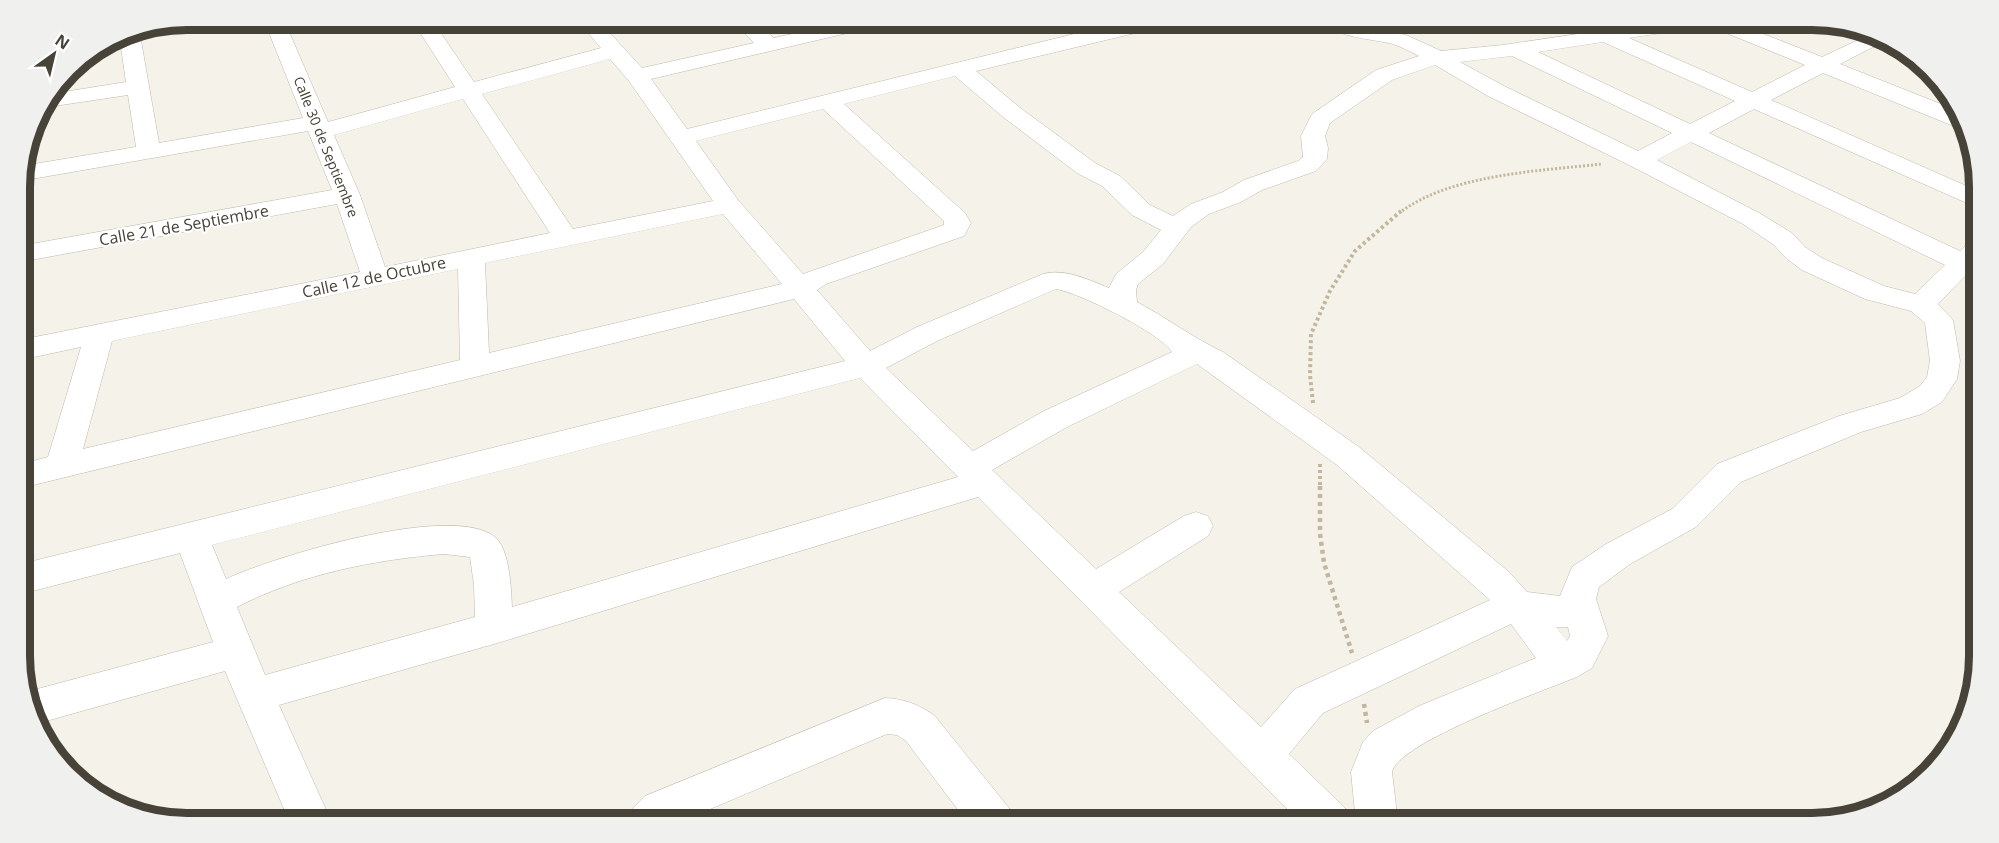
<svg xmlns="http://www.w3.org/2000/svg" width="1999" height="843" viewBox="0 0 1999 843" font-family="'Open Sans',sans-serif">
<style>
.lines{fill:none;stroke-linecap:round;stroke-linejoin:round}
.minor-casing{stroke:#c0baac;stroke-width:1}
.path-far2{stroke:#c2b79d;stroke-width:3;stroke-dasharray:2 2;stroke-linecap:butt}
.path-far1{stroke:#c2b79d;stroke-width:4;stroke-dasharray:3 3;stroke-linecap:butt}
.path{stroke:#c2b79d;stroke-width:4.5;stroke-dasharray:4 4;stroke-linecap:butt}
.minor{fill:#fff;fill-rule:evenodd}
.labels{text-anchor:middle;stroke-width:4.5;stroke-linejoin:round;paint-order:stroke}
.far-street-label{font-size:14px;fill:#484338;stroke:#fff}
.street-label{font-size:16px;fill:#484338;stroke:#fff}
.rim{fill:none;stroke:#484338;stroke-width:8}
</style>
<rect width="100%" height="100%" fill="#f4f2e9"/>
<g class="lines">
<defs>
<g id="minor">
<path d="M187 20H218L215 24 208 26 140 35 159 143 303 118 264 20H284L328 122 455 87 412 20H432L474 82 601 48 577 20H598L642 68 754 43 732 20H753L774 38 855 20H889L886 24 651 79 687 129 1074 34 1140 20H1176L1173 24 976 71 1019 107 1095 163 1120 176 1150 205 1173 216 1191 204 1223 192 1244 180 1298 161 1303 157 1301 136 1312 114 1376 70 1419 56C1411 52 1402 47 1393 44 1375 39 1333 38 1323 20H1349L1364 27 1406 35 1441 51 1503 45 1672 20H1728L1822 57 1871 34 1882 36 1900 51 1894 52 1873 47 1840 64 1956 110 1962 126 1951 125 1823 73 1771 100 1978 191V208L1754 109 1709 133 1960 251 1967 244 1978 242V278L1966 275 1938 304 1953 320 1960 361 1957 379 1942 402 1922 414 1861 432 1741 482 1696 527 1630 564 1599 587 1596 599 1608 636 1592 668 1577 677C1545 690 1398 742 1392 772L1398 823H1356L1351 772 1363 742 1373 731 1419 706 1536 658 1511 624 1323 713 1289 754 1345 808 1351 823H1301L978 497 494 644 279 705 332 823H290L225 671 39 723 26 692 213 642 180 553 21 594V564L845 361 794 299 21 488V464L48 457 81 347 20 360V340L360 272 337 204 20 262V246L332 190 308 131 20 181 22 166 136 147 128 95 41 108 51 94 126 82 119 34ZM1709 26 1805 65 1752 92 1629 38ZM1603 42 1735 101 1690 124 1538 52ZM1512 56 1672 133 1638 151 1504 86 1460 62ZM610 59 629 81 713 201 573 229 482 94ZM1435 65 1488 96 1629 165 1743 224 1774 245 1787 259 1802 270 1865 299 1911 311 1925 323 1930 361 1927 377 1920 386 1900 398 1839 416 1717 464 1672 509 1606 544 1572 567 1560 596 1527 592 1509 572 1359 447 1223 352C1193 338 1167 318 1137 302L1136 290 1138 284 1163 264 1191 227 1209 214 1241 202 1262 190 1316 171 1327 159 1328 148 1325 136 1330 123 1392 80ZM955 76 1003 117 1077 173 1102 186 1132 215 1161 230 1143 252 1116 274 1109 288C1089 280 1065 268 1043 274L917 327 870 351 817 290 826 284 964 236 971 223 965 213 844 104ZM463 99 550 233 385 267 360 195 334 135ZM823 109 944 221V225L803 274 738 200 696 141ZM1691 142 1945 265 1915 294 1884 286 1822 258 1805 247 1792 233 1761 214 1657 160ZM723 214 782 284 489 353 485 263ZM458 269 460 360 83 449 112 341ZM1056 289C1078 292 1162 334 1172 352L1044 411 973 451 886 368 937 341ZM1197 364 1337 465 1490 600 1295 689 1261 727 1119 592 1208 536 1213 526 1208 516 1196 512 1184 516 1096 569 992 470 1067 427ZM860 378 958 477 512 607C511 589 510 550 495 537 452 502 273 557 226 579L212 545ZM444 554 470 557 474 585 475 617 265 675 237 607C301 574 373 560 444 554ZM1556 627H1568L1570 636 1567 641Z"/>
<path d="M885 698C905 699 917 704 934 715L1009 808 1015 823H968L906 741 897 735 887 734 677 823H627L633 808 645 796Z"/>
</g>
</defs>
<use href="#minor" class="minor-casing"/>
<path class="path-far2" d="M1399 213C1451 174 1539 171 1602 164"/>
<g class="path-far1">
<path d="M1968 353 1979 358"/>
<path d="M1313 403 1310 375 1311 334 1330 291 1355 251 1401 211"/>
<path d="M1320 464V487"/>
</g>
<g class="path">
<path d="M1320 486V534L1324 563 1352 653"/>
<path d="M1364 704 1367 723"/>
</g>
<use href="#minor" class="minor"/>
</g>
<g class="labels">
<g class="far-street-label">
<text transform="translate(326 147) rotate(68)" y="5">Calle 30 de Septiembre</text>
</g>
<g class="street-label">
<text transform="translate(184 225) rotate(-10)" y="6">Calle 21 de Septiembre</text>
<text transform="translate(374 277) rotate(-12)" y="6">Calle 12 de Octubre</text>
</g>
</g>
<path d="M0 0H1999V843H0ZM187 30H1812A157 157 0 0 1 1969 187V656A157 157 0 0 1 1812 813H187A157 157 0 0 1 30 656V187A157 157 0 0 1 187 30Z" fill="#f0f0ef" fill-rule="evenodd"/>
<path class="rim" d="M187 30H1812A157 157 0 0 1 1969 187V656A157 157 0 0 1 1812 813H187A157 157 0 0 1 30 656V187A157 157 0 0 1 187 30Z"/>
<g transform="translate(54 54) rotate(34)" stroke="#ffffff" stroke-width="4.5" paint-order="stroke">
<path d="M0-4.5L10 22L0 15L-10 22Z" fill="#484338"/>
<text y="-9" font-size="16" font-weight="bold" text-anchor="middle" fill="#484338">N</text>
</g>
</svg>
